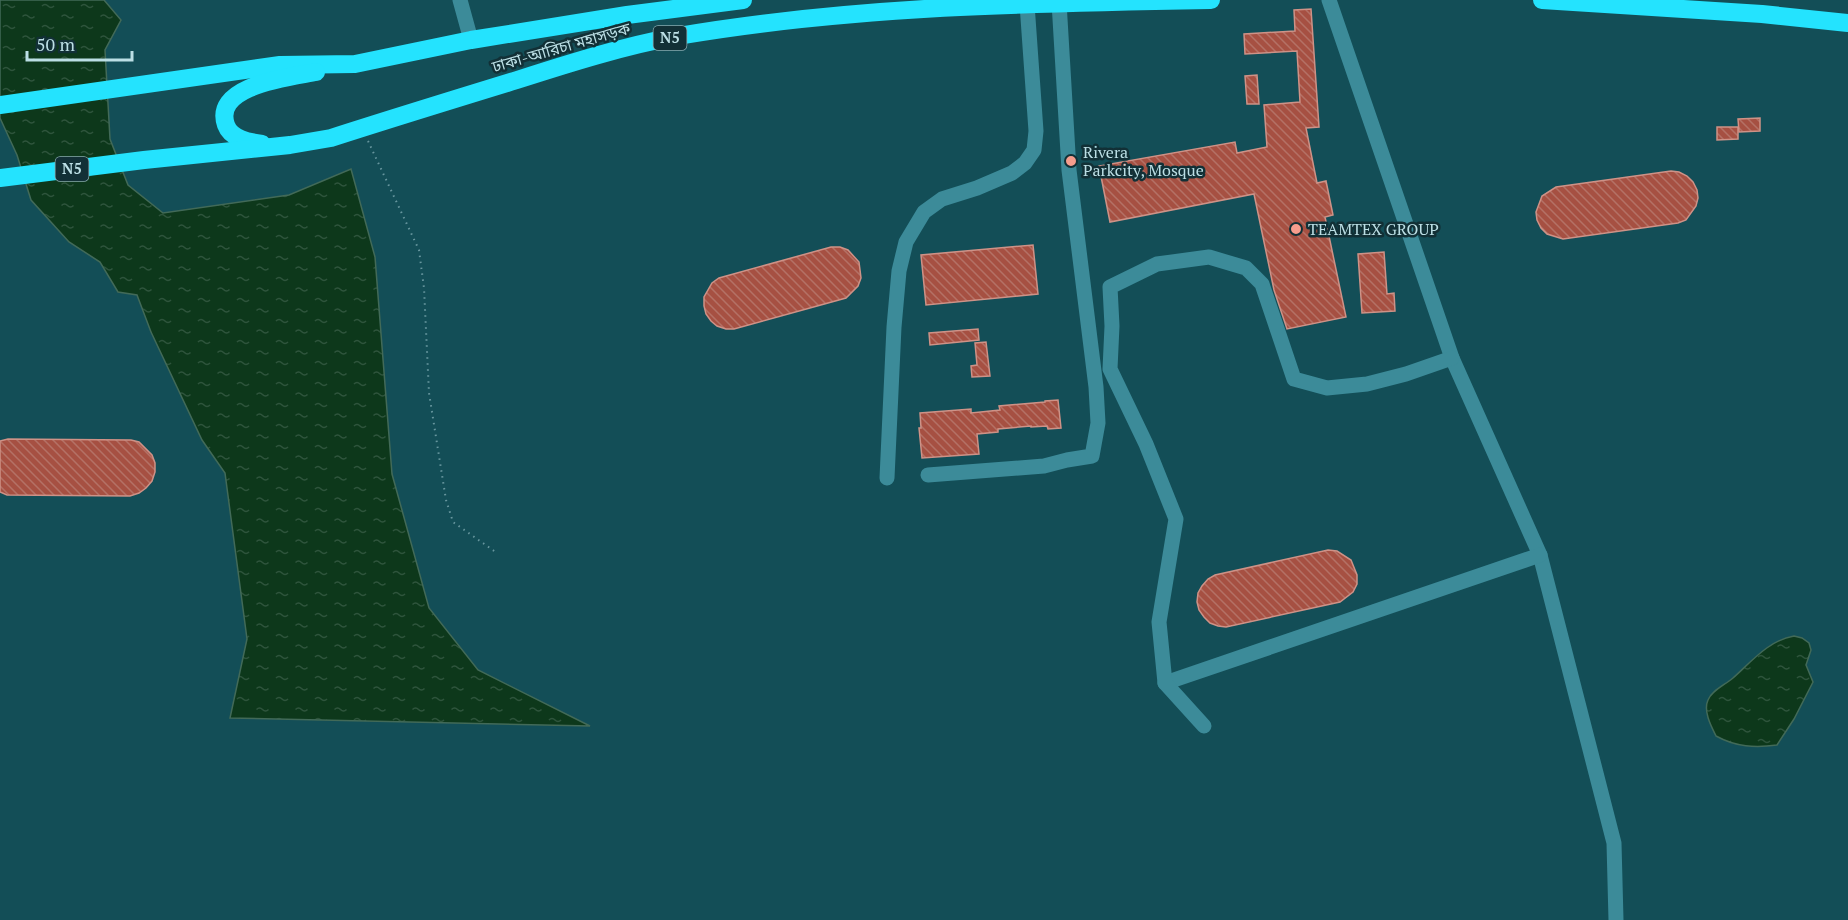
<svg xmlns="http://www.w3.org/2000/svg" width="1848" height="920" viewBox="0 0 1848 920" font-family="'PT Serif','Noto Sans Bengali',serif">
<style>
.water{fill:url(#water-ripples);stroke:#426a58;stroke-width:1.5}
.building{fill:url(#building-back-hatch);stroke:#ce9287;stroke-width:1.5}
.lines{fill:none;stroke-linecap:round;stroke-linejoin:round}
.path{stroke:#67969e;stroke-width:2;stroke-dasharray:1.5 4.5;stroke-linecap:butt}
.minor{stroke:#3c8b99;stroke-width:15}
.highway{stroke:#24e3fe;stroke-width:18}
.poi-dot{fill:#f59d8d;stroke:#123036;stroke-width:2}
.labels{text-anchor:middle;stroke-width:5;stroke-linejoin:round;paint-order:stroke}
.shield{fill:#123036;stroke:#89aab0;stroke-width:1.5}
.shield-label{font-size:15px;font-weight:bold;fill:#bcdfe5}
.street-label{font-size:16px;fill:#bcdfe5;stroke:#123036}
.poi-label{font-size:16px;fill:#bcdfe5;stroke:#123036;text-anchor:start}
</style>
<defs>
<pattern id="water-ripples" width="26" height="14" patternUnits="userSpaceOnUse" patternTransform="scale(1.5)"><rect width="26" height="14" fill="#0d381b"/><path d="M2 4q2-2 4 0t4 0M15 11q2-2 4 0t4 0" fill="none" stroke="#2e543c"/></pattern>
<pattern id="building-back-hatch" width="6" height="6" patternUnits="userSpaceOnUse" patternTransform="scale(1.5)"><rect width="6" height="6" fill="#a65042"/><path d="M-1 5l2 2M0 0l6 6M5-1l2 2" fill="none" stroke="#b47166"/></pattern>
</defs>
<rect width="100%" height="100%" fill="#134e57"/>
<g class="water">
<path d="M0 0H104L121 20 105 50 110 139 128 185 163 213 289 195 351 169 375 257 392 474 429 608 478 670 590 726 230 718 247 639 225 473 202 440 151 332 137 295 118 292 100 262 69 242 31 200 17 155 0 118Z"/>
<path d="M1794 636 1802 638 1809 643 1811 650 1806 665 1813 682 1794 719 1777 745C1755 748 1736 747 1716 736 1711 726 1703 711 1708 700 1712 690 1725 685 1733 678 1751 662 1769 640 1794 636Z"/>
</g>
<g class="building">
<path d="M1311 9 1319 127 1306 128 1317 183 1326 181 1333 215 1325 217 1346 317 1287 329 1274 290 1254 194 1110 222 1099 166 1235 142 1237 153 1267 147 1264 105 1300 102 1297 51 1245 54 1244 34 1295 31 1294 10Z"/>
<path d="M1257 75 1259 104H1247L1245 76Z"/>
<path d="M1760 118V131L1739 132 1738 119Z"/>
<path d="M1717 127H1738V139L1717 140Z"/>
<path d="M1671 171 1679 172 1687 176 1693 182 1697 190 1698 198 1696 206 1686 220 1678 223 1563 239 1547 234 1541 228 1537 220 1536 212 1542 196 1556 187Z"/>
<path d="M1033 245 1038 294 926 305 921 255Z"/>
<path d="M831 247H840L848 250 859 262 861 278 858 286 846 298 734 329H726L717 326 711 321 706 314 704 306V297L712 283 719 278Z"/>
<path d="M1384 252 1387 294 1394 293 1395 311 1362 313 1358 254Z"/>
<path d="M978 329 979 340 930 345 929 333Z"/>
<path d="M986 342 990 376 972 377 971 366 977 365 975 343Z"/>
<path d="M1058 400 1061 428 1048 429 1047 426 1031 427V426L998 429V432L977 434 979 454 922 458 919 428H921L920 413 971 409V413L1000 410 999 406 1045 402V401Z"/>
<path d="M8 439 131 440 139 442 152 455 155 463V472L152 481 146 488 139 493 130 496 7 495 0 492V441Z"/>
<path d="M1328 550 1337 551 1351 560 1357 575V584L1353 592 1340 602 1226 627 1218 626 1210 623 1204 617 1199 610 1197 602 1198 593 1202 586 1208 579 1215 575Z"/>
</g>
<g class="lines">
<path class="path" d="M368 141 419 250 424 288 429 393 446 500 453 522 497 553"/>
<g class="minor">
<path d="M460 0 471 40"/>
<path d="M1329 0 1452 358 1540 555 1614 843 1616 920"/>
<path d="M928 475 1044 466 1067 460 1092 456 1098 423 1096 387 1069 170 1059 2"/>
<path d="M887 478 894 327 899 271 906 242 924 212 942 199 977 188 1012 173 1025 163 1034 150 1036 131 1027 4"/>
<path d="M1165 683 1540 555"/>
<path d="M1204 726 1165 683 1159 622 1176 519 1146 444 1110 369 1112 326 1110 287 1157 264 1209 257 1246 268 1262 284 1294 379 1327 388 1367 384 1406 374 1452 358"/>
</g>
<g class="highway">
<path d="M1542 0 1762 14 1848 23"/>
<path d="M0 105 280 65 355 64 471 40 627 15 743 0"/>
<path d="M262 144C249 142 231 139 226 125 212 85 291 77 316 72"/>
<path d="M0 178 144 160 290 145 331 138C393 118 455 99 517 80 570 63 624 46 678 36 854 6 1033 3 1211 0"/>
</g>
</g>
<g class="poi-dot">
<circle cx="1071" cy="161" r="6"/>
<circle cx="1296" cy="229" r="6"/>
</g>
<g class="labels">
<g class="shield">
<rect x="653.5" y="26" width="33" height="24" rx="4.5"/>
<rect x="55.5" y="157" width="33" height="24" rx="4.5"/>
</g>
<g class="shield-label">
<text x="670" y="43">N5</text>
<text x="72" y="174">N5</text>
</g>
<g class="street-label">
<text transform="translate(561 47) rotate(-16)" y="6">ঢাকা-আরিচা মহাসড়ক</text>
</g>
<g class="poi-label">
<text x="1083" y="158">Rivera<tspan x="1083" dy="18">Parkcity, Mosque</tspan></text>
<text x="1308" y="235">TEAMTEX GROUP</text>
</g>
</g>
<path d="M27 51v9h105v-9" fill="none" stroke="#bcdfe5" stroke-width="3"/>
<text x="36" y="51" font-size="18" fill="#bcdfe5" stroke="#123036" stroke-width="4.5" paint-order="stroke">50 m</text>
</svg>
